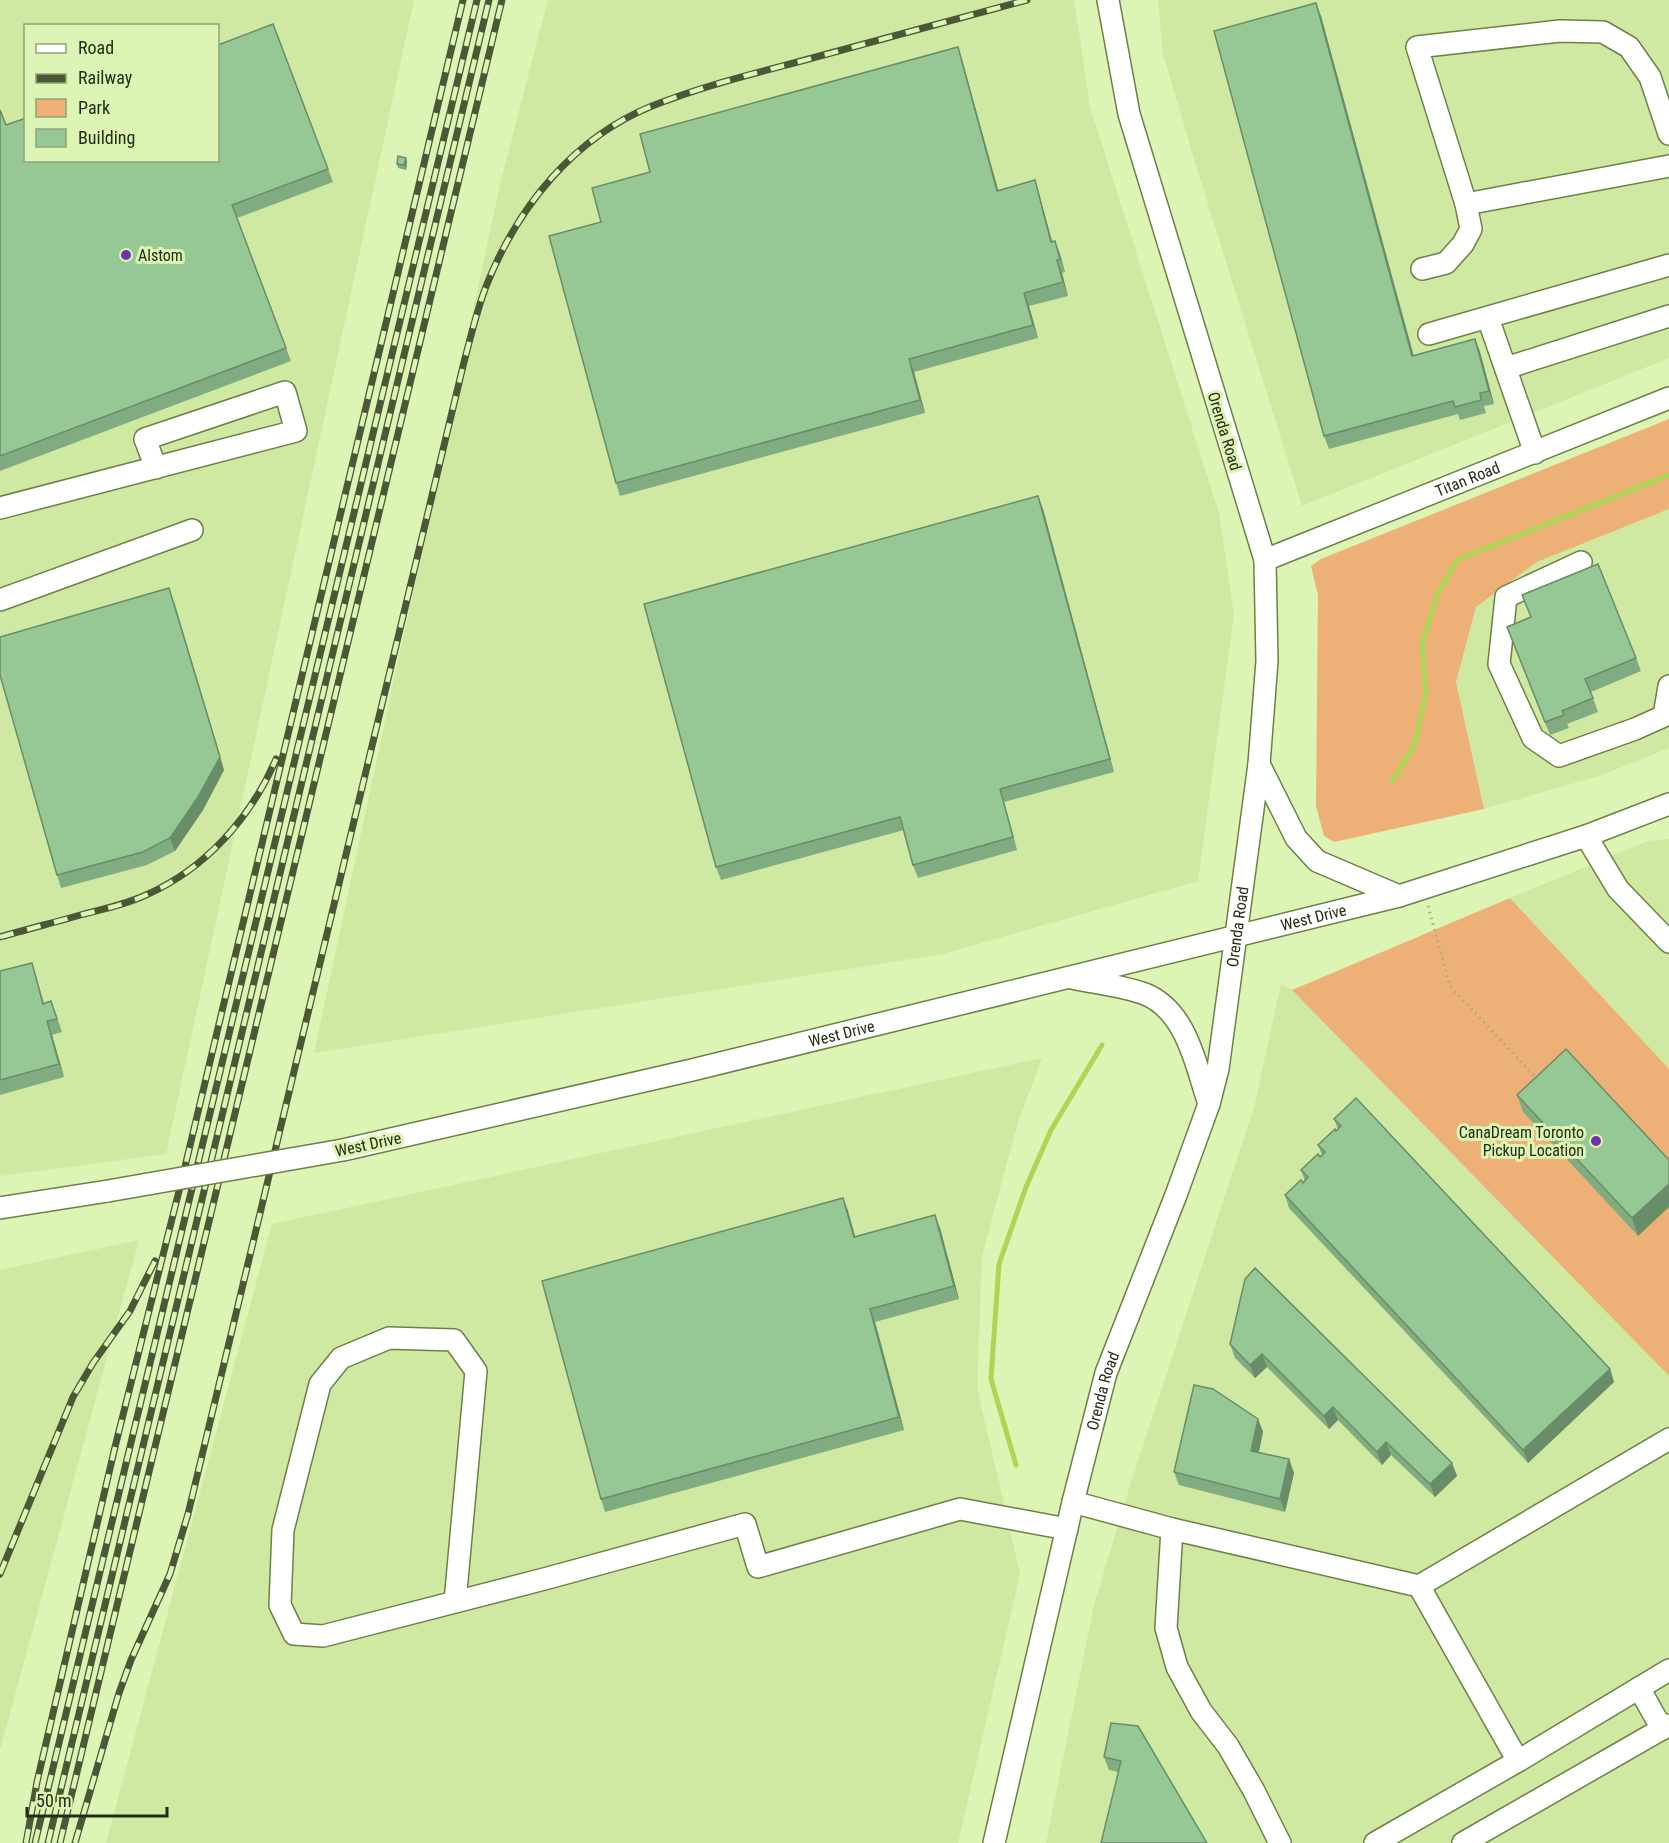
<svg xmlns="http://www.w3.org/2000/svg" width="1669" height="1843" viewBox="0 0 1669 1843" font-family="'Roboto Condensed',sans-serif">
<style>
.built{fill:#cfe9a2;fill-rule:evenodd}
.green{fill:#edb177}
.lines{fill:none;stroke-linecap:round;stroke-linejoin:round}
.stream{stroke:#add655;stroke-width:5}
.minor-casing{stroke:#6c8145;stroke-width:24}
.path{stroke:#9bae7b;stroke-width:3;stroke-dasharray:1.5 4.5;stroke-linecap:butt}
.minor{stroke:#fff;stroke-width:21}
.rail-casing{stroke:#4b5736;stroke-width:7}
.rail{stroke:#dcf4b4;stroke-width:4.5;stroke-dasharray:14;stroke-linecap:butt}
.minor-bridge-casing{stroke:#6c8145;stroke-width:24;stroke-linecap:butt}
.minor-bridge{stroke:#fff;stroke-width:21}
.wall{fill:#81ac81}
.shaded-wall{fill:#698c69}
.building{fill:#96c896;stroke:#698c69;stroke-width:1.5}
.poi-dot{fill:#7133a8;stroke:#dcf4b4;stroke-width:2}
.labels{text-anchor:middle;stroke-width:6;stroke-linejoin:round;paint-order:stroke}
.poi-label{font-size:16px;fill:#242d14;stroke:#dcf4b4;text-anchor:start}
.street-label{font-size:16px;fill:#242d14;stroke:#dcf4b4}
</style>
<rect width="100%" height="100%" fill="#dcf4b4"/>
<g class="built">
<path d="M0 0H414L166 1154 0 1176ZM26 26H218V160H26Z"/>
<path d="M548 0H1074L1090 107 1219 513 1234 614 1198 881 943 954 314 1053 501 180Z"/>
<path d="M1158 0H1669V358L1302 506 1194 159 1163 54Z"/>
<path d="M1669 509V748L1602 775 1484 809 1456 682 1476 607 1537 562Z"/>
<path d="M1669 839V1069L1510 898 1648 841Z"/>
<path d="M1281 984 1292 990 1669 1376V1843H1046L1094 1605 1128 1492 1254 1107Z"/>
<path d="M1042 1058 1018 1122 982 1256 977 1387 1020 1574 958 1843H106L272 1224Z"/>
<path d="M139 1240 0 1750V1270Z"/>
</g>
<g class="green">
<path d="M1669 419V509L1537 562 1476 607 1456 682 1484 809 1334 842 1324 836 1316 806 1318 595 1311 566 1321 559Z"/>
<path d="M1510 898 1669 1069V1376L1292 990Z"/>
</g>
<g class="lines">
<g class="stream">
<path d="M1392 782 1415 743 1426 694 1422 645 1437 595 1457 560 1669 475"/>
<path d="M1016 1465 991 1379 999 1264 1026 1187 1051 1130 1102 1045"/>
</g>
<defs>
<g id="minor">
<path d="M1669 134 1650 77 1629 47 1603 32 1560 31 1417 47 1466 204 1669 166"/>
<path d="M1422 269 1446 263 1463 244 1471 229 1466 204"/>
<path d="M1488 318 1535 453"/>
<path d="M1429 334 1669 265"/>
<path d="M1506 368 1669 316"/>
<path d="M0 508 296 431 285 392 145 439 156 468"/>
<path id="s1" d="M1265 560 1669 398"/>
<path d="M1581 562 1506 597 1499 664 1533 738 1559 756 1635 729 1664 716 1669 686"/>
<path d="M0 600 192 530"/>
<path d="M1259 764 1296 838 1317 861 1399 896"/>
<path d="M1586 836 1618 889 1669 942"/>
<path d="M1072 978C1095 983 1124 986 1145 994 1187 1011 1196 1066 1209 1104"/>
<path id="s2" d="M343 1150 692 1070 1399 896 1586 836 1669 804"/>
<path d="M0 1208 108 1191"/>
<path d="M1073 1502 1172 1529 1419 1586 1669 1439"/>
<path d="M1172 1529 1166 1628 1177 1667 1201 1711 1228 1746 1254 1791 1280 1843"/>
<path d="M455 1602 476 1371 454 1340 389 1338 341 1358 320 1384 283 1530 280 1605 294 1634 323 1636 548 1578 745 1524 758 1567 960 1509 1067 1529"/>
<path d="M1639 1688 1662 1729"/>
<path d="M1518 1761 1669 1670"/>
<path id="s3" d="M994 1843 1073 1502 1106 1373 1176 1195 1209 1104 1218 1069 1259 764 1267 661 1265 560 1129 114 1108 0"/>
<path d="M1375 1843 1518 1761 1419 1586"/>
<path d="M1463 1843 1669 1725"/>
</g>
</defs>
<use href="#minor" class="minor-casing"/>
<path class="path" d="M1428 906 1450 986 1537 1079"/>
<use href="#minor" class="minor"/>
<defs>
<g id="rail">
<path d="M0 937C28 929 56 922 84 914 105 909 126 904 146 895 205 869 251 818 276 759"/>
<path d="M0 1574 73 1397 93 1363 130 1311 155 1261"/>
<path d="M26 1843 37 1782 115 1447 183 1175 463 0"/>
<path d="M35 1843 477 0"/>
<path d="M48 1843 489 0"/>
<path d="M60 1843 502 0"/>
<path d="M75 1843 119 1693 131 1660 170 1574 188 1514 464 362C471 336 477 309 487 284 518 207 573 138 652 106 697 88 744 76 790 64 869 43 948 21 1027 0"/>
</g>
</defs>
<use href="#rail" class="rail-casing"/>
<use href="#rail" class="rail"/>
<defs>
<path id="minor-bridge" d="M108 1191 343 1150"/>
</defs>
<use href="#minor-bridge" class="minor-bridge-casing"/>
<use href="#minor-bridge" class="minor-bridge"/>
</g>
<g class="wall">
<path d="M1321 16 1414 356 1475 339 1480 352 1494 404 1484 406 1486 413 1460 420 1458 414 1329 449 1324 436Z"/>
<path d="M273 24 333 182 237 218 291 361 0 471V110L6 125Z"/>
<path d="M962 60 998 190 1035 180 1039 194 1052 242 1055 241 1065 272 1062 273 1068 296 1029 306 1038 338 914 372 925 413 620 496 616 483 601 222 650 172Z"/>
<path d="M406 158 407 162 406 170 398 168 397 164Z"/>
<path d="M1038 496 1043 509 1114 772 1004 802 1017 850 918 878 913 865 904 830 721 880 716 867Z"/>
<path d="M1522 595 1636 658 1641 671 1591 692 1598 712 1567 724 1569 728 1550 735 1507 627 1531 617Z"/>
<path d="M174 601 224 770 203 810 175 851 147 865 61 888 57 875Z"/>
<path d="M0 971 36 976 44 1003 56 1014 62 1032 52 1035 64 1077 0 1095Z"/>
<path d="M1517 1095 1669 1160 1638 1236 1523 1112Z"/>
<path d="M1334 1119 1610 1369 1614 1382 1528 1463 1289 1208 1285 1195 1305 1181 1301 1170 1322 1155 1318 1145 1338 1129Z"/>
<path d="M843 1198 848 1211 855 1237 940 1228 959 1299 875 1322 904 1430 605 1512 601 1499Z"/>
<path d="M1245 1279 1452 1463 1457 1476 1435 1497 1391 1455 1382 1465 1338 1420 1329 1429 1267 1367 1255 1378 1235 1358 1230 1344Z"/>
<path d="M1258 1419 1263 1432 1259 1452 1289 1459 1294 1473 1285 1512 1179 1485 1174 1472Z"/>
<path d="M1111 1723 1207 1843 1118 1772 1109 1770 1104 1757Z"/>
</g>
<g class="shaded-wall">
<path d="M1316 3 1321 16 1417 369 1412 356Z"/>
<path d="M958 47 962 60 1002 204 997 191Z"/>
<path d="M406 158 407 162 406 170 404 165Z"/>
<path d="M1035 180 1039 194 1056 255 1051 242Z"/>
<path d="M1055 241 1060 254 1065 272 1060 259Z"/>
<path d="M1057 260 1062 273 1068 296 1063 282Z"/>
<path d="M1024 293 1029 306 1038 338 1033 325Z"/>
<path d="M1475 339 1480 352 1494 404 1489 391Z"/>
<path d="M909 359 914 372 925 413 920 400Z"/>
<path d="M1038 496 1043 509 1114 772 1110 759Z"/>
<path d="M169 588 224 770 203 810 175 851 170 838Z"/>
<path d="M1000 789 1004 802 1017 850 1013 837Z"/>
<path d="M47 1021 52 1035 64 1077 59 1064Z"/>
<path d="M1669 1184V1207L1638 1236 1632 1218Z"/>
<path d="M843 1198 848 1211 859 1250 854 1237Z"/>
<path d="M935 1215 940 1228 959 1299 954 1286Z"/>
<path d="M870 1309 875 1322 904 1430 899 1417Z"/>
<path d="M1262 1354 1267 1367 1255 1378 1250 1365Z"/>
<path d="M1610 1369 1614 1382 1528 1463 1523 1450Z"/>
<path d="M1333 1407 1338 1420 1329 1429 1324 1416Z"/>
<path d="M1258 1419 1263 1432 1256 1464 1251 1451Z"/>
<path d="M1386 1442 1391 1455 1382 1465 1377 1452Z"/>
<path d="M1289 1459 1294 1473 1285 1512 1280 1499Z"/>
<path d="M1452 1463 1457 1476 1435 1497 1430 1484Z"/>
</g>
<g class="building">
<path d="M1316 3 1412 356 1475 339 1489 391 1480 393 1481 400 1455 407 1453 401 1324 436 1214 31Z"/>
<path d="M273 24 328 169 232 205 286 348 0 456V110L6 125 26 118V160H218V45Z"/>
<path d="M958 47 997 191 1035 180 1051 242 1055 241 1060 259 1057 260 1063 282 1024 293 1033 325 909 359 920 400 616 483 549 236 601 222 592 188 650 172 640 134Z"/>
<path d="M398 156 406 158 404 165 397 164Z"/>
<path d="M1038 496 1110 759 1000 789 1013 837 913 865 900 817 716 867 644 604Z"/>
<path d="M1598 564 1636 658 1585 679 1593 698 1562 711 1564 715 1545 722 1507 627 1531 617 1522 595Z"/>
<path d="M169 588 220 757 198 797 170 838 143 852 57 875 0 675V637Z"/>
<path d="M32 963 43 1004 51 1001 57 1019 47 1021 59 1064 0 1080V971Z"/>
<path d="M1566 1049 1669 1160V1184L1632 1218 1517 1095Z"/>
<path d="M1356 1098 1610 1369 1523 1450 1285 1195 1301 1180 1303 1183 1308 1177 1301 1170 1318 1154 1320 1157 1325 1152 1318 1145 1335 1129 1336 1131 1341 1126 1334 1119Z"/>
<path d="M843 1198 854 1237 935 1215 954 1286 870 1309 899 1417 601 1499 542 1281Z"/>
<path d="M1255 1268 1452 1463 1430 1484 1386 1442 1377 1452 1333 1407 1324 1416 1262 1354 1250 1365 1230 1344 1245 1279Z"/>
<path d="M1194 1385 1213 1389 1258 1419 1251 1451 1289 1459 1280 1499 1174 1472Z"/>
<path d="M1111 1723 1138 1726 1207 1843H1101L1121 1761 1104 1757Z"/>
</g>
<g class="poi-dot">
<circle cx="126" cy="255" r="6"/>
<circle cx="1596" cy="1141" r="6"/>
</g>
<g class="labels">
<g class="poi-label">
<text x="138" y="261">Alstom</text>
<text x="1584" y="1138" text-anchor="end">CanaDream Toronto<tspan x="1584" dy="18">Pickup Location</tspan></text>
</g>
<g class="street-label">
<text transform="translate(1225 431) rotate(73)" y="6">Orenda Road</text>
<text dy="6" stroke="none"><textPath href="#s1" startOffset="218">Titan Road</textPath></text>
<text dy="6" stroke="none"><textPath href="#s2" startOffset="998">West Drive</textPath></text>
<text dy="6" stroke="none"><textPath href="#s3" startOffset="951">Orenda Road</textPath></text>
<text dy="6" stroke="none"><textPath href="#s2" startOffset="512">West Drive</textPath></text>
<text transform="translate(368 1144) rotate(-12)" y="6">West Drive</text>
<text dy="6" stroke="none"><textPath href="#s3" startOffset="465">Orenda Road</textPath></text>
</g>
</g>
<rect x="24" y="24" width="195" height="138" fill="#dcf4b4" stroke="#92a474" stroke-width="1.5"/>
<rect x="36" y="44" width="30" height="9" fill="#ffffff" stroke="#92a474" stroke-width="1.5"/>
<text x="78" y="54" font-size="18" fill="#242d14">Road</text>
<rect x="36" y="74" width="30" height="9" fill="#4b5736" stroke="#92a474" stroke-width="1.5"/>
<text x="78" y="84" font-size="18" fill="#242d14">Railway</text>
<rect x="36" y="99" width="30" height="18" fill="#edb177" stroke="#92a474" stroke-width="1.5"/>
<text x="78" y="114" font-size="18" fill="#242d14">Park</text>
<rect x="36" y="129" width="30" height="18" fill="#96c896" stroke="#92a474" stroke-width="1.5"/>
<text x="78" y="144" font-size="18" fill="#242d14">Building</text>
<path d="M27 1807v9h140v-9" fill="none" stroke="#242d14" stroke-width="3"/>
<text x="36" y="1807" font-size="18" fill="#242d14" stroke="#dcf4b4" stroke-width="4.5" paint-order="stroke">50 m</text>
</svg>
